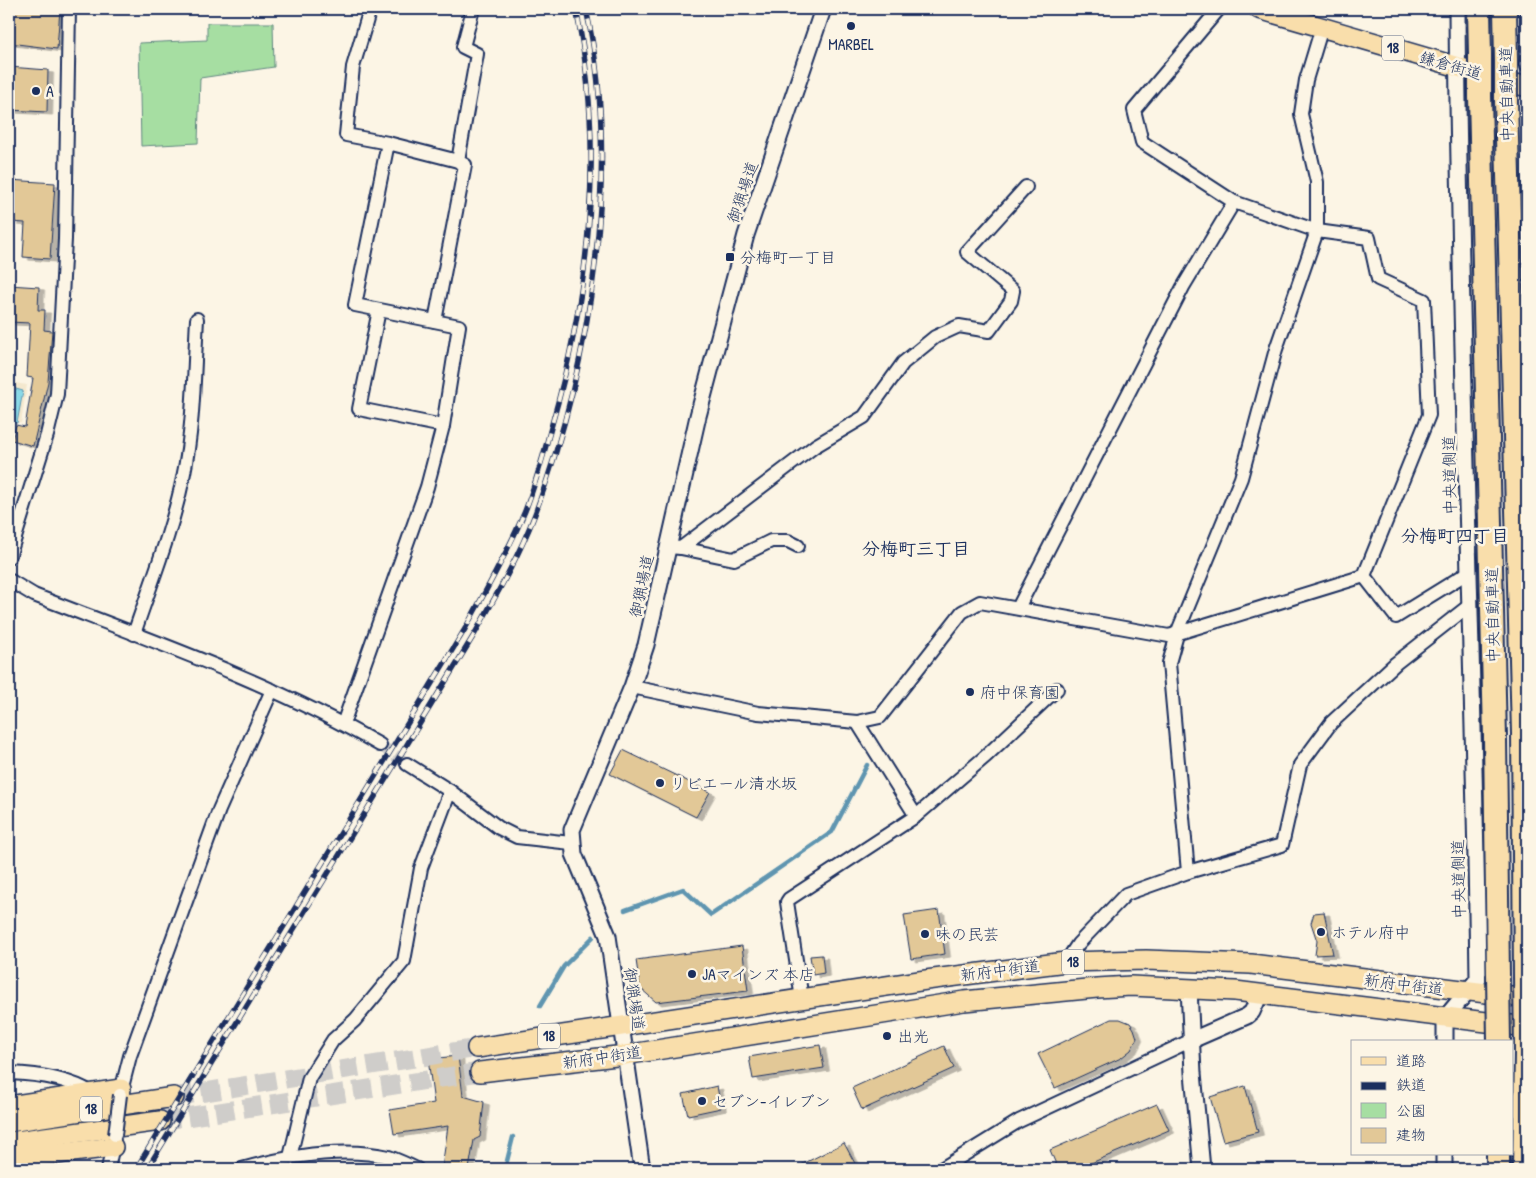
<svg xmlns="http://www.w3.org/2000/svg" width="1536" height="1178" viewBox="0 0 1536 1178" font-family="'Patrick Hand','Klee One',sans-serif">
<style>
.built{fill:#f4e8ce}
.green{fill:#a6dea2;stroke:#608680}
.water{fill:#8ad9e7;stroke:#5e95b0}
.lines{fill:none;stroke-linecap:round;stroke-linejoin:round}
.stream{stroke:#5e95b0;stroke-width:4.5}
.building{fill:#e2c897;stroke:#1b2f5e;filter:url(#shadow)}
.minor-tunnel{stroke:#cfcdca;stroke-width:12;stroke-dasharray:12 6;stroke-linecap:butt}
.primary-tunnel{stroke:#cfcdca;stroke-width:19;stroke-dasharray:19 9;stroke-linecap:butt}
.minor-casing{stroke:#1b2f5e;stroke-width:16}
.tertiary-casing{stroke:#1b2f5e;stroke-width:19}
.primary-casing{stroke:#1b2f5e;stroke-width:22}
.motorway-casing{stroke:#1b2f5e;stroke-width:26}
.minor{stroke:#fcf5e5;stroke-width:12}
.tertiary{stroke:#fcf5e5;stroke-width:15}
.primary{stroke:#f9deab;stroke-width:19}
.motorway{stroke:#f9deab;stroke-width:22}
.rail-casing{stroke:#1b2f5e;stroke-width:5.5}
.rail{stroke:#fcf5e5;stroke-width:4;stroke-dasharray:11;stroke-linecap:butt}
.minor-bridge-casing{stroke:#1b2f5e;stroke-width:16;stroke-linecap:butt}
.motorway-bridge-casing{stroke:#1b2f5e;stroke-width:26;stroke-linecap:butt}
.minor-bridge{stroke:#fcf5e5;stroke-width:12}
.motorway-bridge{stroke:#f9deab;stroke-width:22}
.poi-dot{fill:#1b2f5e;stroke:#fcf5e5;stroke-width:2}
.labels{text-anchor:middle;stroke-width:5;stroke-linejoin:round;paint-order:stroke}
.shield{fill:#fcf5e5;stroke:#5e6a86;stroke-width:1}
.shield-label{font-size:15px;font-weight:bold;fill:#1b2f5e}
.poi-label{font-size:16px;fill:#1b2f5e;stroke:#fcf5e5;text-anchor:start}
.street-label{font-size:16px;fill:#1b2f5e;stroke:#fcf5e5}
.neighbourhood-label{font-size:18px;font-weight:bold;fill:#1b2f5e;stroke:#fcf5e5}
</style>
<defs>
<filter id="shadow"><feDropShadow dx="5.5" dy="3" stdDeviation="0" flood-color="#0004"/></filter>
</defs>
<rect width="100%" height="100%" fill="#fcf5e5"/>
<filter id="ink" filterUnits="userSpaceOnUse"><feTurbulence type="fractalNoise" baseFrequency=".02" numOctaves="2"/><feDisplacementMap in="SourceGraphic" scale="10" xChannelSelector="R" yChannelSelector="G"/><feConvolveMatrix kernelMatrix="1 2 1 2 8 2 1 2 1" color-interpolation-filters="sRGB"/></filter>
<g filter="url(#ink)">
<g class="built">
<path d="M9 382 27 385 21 423 9 422Z"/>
<path d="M343 1165 376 1167 385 1169H324Z"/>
</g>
<path class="green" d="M207 23H273L274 67 200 78 198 143 141 146 139 43 207 40Z"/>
<path class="water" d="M9 387 23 391 17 423 9 422Z"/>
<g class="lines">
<g class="stream">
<path d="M625 910 683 889 711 915 832 832 867 765"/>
<path d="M540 1006 564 966 593 937"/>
<path d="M505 1169 513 1137"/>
</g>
</g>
<g class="building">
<path d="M9 9H60L57 49 9 43Z"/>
<path d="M9 67 48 70 47 112 9 110Z"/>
<path d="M9 180 55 183 50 259 23 257 25 223 12 222 14 198H9Z"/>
<path d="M9 285 39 287 38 310H45L44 330 52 331 48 382 33 446 12 440 16 425 25 427 33 378 27 377 30 323 9 322Z"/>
<path d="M623 750 710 792 696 817 610 774Z"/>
<path d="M939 910 945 954 911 959 904 915Z"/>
<path d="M1324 912 1333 954 1315 955 1317 941 1311 923 1314 913Z"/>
<path d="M742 946 748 991 656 1002 640 988 636 960Z"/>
<path d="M822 955 824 973 813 975 810 956Z"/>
<path d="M1111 1019H1120L1130 1023 1134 1029 1137 1038 1131 1050 1121 1058 1055 1088 1038 1054Z"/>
<path d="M820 1045 824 1068 753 1079 749 1057Z"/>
<path d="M944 1046 954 1068 862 1110 852 1088Z"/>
<path d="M458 1056 463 1096 484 1102 480 1137 474 1140 469 1169 442 1168 448 1126 394 1134 390 1110 434 1103 428 1059Z"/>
<path d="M717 1086 721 1108 688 1115 683 1094Z"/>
<path d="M1245 1086 1258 1132 1223 1141 1210 1097Z"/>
<path d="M1157 1104 1169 1130 1077 1169H1058L1050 1150Z"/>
<path d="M844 1143 858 1169H793Z"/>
</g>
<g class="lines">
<path class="minor-tunnel" d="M380 745 407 764"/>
<g class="primary-tunnel">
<path d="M174 1097 477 1048"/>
<path d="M160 1121 480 1072"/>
</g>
<defs>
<g id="minor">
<path d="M370 9 353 67 346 135 388 143 458 161 465 165 435 321"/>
<path d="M1219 9 1134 110 1142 142 1234 202 1317 231 1369 238 1378 279 1424 300 1429 415 1364 576 1396 617 1469 572"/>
<path d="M1527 9V66"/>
<path d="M458 161 477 54 463 47 473 9"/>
<path d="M379 310 359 409 443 426"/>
<path d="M668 547 681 548 815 446 864 417 903 363 935 337 959 326 989 331 1011 301 1013 291 967 252 1026 187"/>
<path d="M681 548 734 559 771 541H788L798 546"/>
<path d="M9 557 47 435 57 394 65 239 69 9"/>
<path d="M9 580 34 595C150 640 271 682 380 745"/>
<path d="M1018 608 1183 287 1234 202"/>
<path d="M134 634C151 583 172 531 183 478 194 426 194 372 197 319"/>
<path d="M632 687 758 713 857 722 880 717 962 612 980 602 1169 636 1364 576"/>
<path d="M857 722 916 816"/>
<path d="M343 724 427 487 443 426 459 326 355 305 388 143"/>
<path d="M407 764 450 791"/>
<path d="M1188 872 1282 845 1300 765 1331 723 1396 663 1470 605"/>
<path d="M1066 962 1078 944 1126 894 1188 872 1169 663 1178 631 1241 478 1276 349 1317 231V182L1301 114 1306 80 1322 27"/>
<path d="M802 999 787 902 789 899 916 816 986 756 1057 689"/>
<path d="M9 1073C37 1074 68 1078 92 1093"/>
<path d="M120 1095 130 1056 219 810 272 690"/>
<path d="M290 1157 309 1078 333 1040 355 1020 404 961 421 868 450 791 499 828 517 837 571 843"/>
<path d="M108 1169 114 1140"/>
<path d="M242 1169C288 1156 341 1146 389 1157 398 1160 408 1165 417 1169"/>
<path d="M941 1169 1019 1121 1192 1040"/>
</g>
<g id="tertiary">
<path d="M1189 988 1193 1073 1202 1169"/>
<path d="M1192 1040 1247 1016 1252 1012 1260 994"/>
<path d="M1445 1042V1018L1478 979C1474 655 1459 332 1457 9"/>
<path d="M642 1169 608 936 574 854 572 830 632 687 646 645 698 416 746 235 823 9"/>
<path d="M1444 1169V1154"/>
</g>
<g id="primary">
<path d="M1259 9 1527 87"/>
<path d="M477 1048 926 980 1066 962 1146 960 1251 964 1527 998"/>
<path d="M480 1072 625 1055 964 1001 1097 988 1131 986 1235 991 1527 1027"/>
<path d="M9 1106 121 1089"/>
<path d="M9 1122 174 1097"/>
<path d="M9 1142 160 1121"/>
<path d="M9 1160 113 1147"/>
</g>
<g id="motorway">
<path d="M1479 9 1480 55"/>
<path d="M1505 9 1506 61"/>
<path d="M1480 96 1495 737 1498 974"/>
<path d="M1506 101 1523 734 1525 976"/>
<path d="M1498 1169V1154"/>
<path d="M1524 1169 1526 1052"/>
</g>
</defs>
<use href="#minor" class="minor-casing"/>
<use href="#tertiary" class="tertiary-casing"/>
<use href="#primary" class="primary-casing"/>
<use href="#motorway" class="motorway-casing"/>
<use href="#minor" class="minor"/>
<use href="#tertiary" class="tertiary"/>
<use href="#primary" class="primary"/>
<use href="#motorway" class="motorway"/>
<defs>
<g id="rail">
<path d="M136 1169 465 629C486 590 508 552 525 511 536 483 544 453 552 424 590 291 605 146 576 9"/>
<path d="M147 1169 474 635C496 596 519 556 535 514 591 363 622 167 586 9"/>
</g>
</defs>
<use href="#rail" class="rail-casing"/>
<use href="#rail" class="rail"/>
<defs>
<path id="minor-bridge" d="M115 1135 120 1095"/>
<g id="motorway-bridge">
<path d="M1480 55V96"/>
<path d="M1506 101V61"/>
<path d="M1498 974 1499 1042"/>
<path d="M1525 976 1526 1052"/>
</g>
</defs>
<use href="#minor-bridge" class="minor-bridge-casing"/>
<use href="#motorway-bridge" class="motorway-bridge-casing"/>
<use href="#minor-bridge" class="minor-bridge"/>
<use href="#motorway-bridge" class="motorway-bridge"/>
</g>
</g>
<g class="poi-dot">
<circle cx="851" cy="26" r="5"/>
<circle cx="36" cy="91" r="5"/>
<rect x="725" y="252" width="10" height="10" rx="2.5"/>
<circle cx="970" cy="692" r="5"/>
<circle cx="660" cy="783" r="5"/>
<circle cx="1321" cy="932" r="5"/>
<circle cx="925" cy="934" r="5"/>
<circle cx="692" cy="974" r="5"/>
<circle cx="887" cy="1036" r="5"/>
<circle cx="702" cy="1101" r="5"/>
</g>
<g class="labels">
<g class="shield">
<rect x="1382" y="35.5" width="22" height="25" rx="4"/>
<rect x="1062" y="949.5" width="22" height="25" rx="4"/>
<rect x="538" y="1023.5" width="22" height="25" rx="4"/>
<rect x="80" y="1096.5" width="22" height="25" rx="4"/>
</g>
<g class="shield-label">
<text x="1393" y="53">18</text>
<text x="1073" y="967">18</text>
<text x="549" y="1041">18</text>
<text x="91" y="1114">18</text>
</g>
<g class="poi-label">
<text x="851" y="50" text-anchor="middle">MARBEL</text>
<text x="46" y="97">A</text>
<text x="740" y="263">分梅町一丁目</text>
<text x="980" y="698">府中保育園</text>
<text x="670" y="789">リビエール清水坂</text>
<text x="1331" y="938">ホテル府中</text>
<text x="935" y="940">味の民芸</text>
<text x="702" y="980">JAマインズ 本店</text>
<text x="897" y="1042">出光</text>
<text x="712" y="1107">セブン-イレブン</text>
</g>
<g class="street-label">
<text transform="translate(1451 65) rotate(16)" y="6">鎌倉街道</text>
<text transform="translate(1506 94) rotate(-91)" y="6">中央自動車道</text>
<text transform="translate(742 192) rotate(-71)" y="6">御猟場道</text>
<text transform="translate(1449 475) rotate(-91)" y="6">中央道側道</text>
<text transform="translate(641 586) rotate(-78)" y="6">御猟場道</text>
<text transform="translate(1492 615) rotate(-91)" y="6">中央自動車道</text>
<text transform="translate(1458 879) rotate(-91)" y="6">中央道側道</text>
<text transform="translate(1000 970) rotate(-7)" y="6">新府中街道</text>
<text transform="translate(1404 984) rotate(7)" y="6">新府中街道</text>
<text transform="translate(635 999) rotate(82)" y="6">御猟場道</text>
<text transform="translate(602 1057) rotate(-8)" y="6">新府中街道</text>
</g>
<g class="neighbourhood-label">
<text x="1455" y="542">分梅町四丁目</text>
<text x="916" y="555">分梅町三丁目</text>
</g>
</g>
<rect width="1536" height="1178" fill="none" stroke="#fcf5e5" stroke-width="30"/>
<rect x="15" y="15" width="1506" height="1148" fill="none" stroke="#1b2f5e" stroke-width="2" filter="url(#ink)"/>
<rect x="1351" y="1040" width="162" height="115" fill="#fcf5e5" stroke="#a2a6af"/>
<rect x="1361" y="1057" width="25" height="8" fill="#f9deab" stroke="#a2a6af"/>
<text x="1396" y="1066" font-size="15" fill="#1b2f5e">道路</text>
<rect x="1361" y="1082" width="25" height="8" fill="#1b2f5e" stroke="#a2a6af"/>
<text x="1396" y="1090" font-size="15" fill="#1b2f5e">鉄道</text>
<rect x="1361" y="1103" width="25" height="15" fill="#a6dea2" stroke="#a2a6af"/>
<text x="1396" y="1116" font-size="15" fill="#1b2f5e">公園</text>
<rect x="1361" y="1128" width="25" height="15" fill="#e2c897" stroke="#a2a6af"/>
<text x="1396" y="1140" font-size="15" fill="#1b2f5e">建物</text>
</svg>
